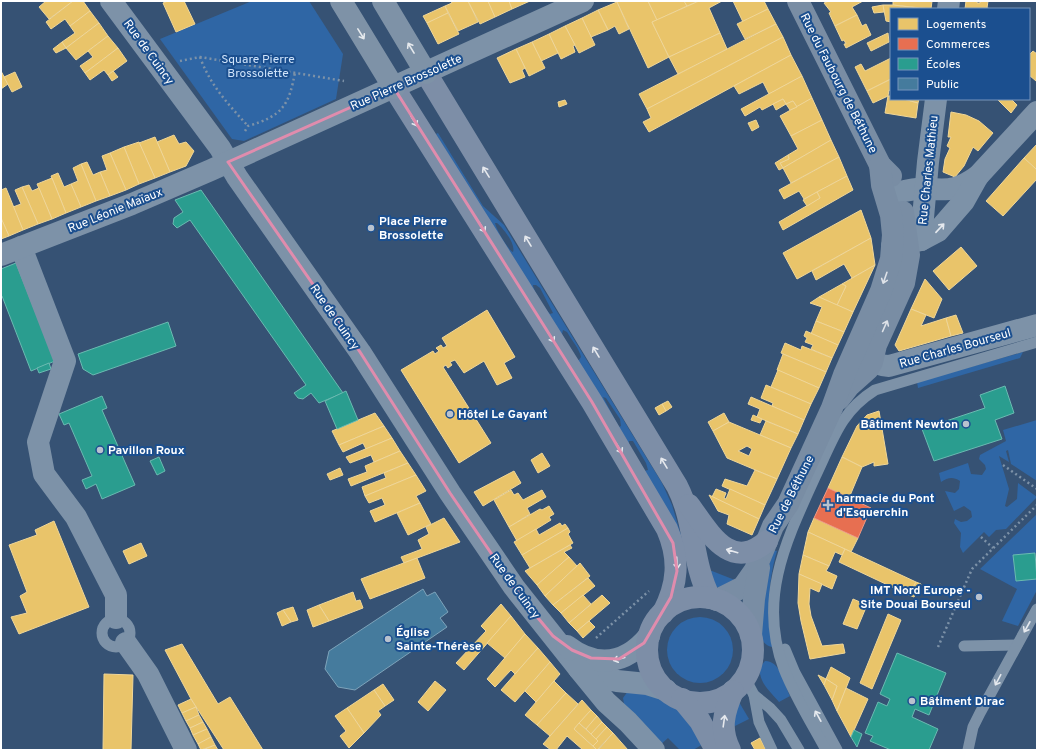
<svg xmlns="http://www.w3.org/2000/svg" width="1038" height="751" viewBox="0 0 1038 751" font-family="Overpass,sans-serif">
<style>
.green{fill:#2f66a5;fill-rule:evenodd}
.homes{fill:#e9c46a;stroke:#f0d697;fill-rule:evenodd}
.shops{fill:#e76f51;stroke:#ee9a85}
.schools{fill:#2a9d8f;stroke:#6abab1}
.public{fill:#457b9d;stroke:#7da3ba}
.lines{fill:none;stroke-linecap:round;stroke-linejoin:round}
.path{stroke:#7d92a8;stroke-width:2.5;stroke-dasharray:2 3;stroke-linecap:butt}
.lane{stroke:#7d92a8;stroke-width:11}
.street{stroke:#7d92a8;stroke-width:22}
.secondary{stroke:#798da4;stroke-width:22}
.primary{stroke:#7d8ea7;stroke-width:22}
.highway{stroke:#7e92a7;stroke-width:22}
.oneway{stroke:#e5e9ed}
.oneway2{stroke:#e5e8ed}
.oneway3{stroke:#e5e9ee}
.oneway4{stroke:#dee2e8}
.marked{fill:none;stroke:#e08cad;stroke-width:3;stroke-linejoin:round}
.poi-dot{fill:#b9c2ce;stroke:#1b4f8f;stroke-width:1.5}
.labels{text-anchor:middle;stroke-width:4;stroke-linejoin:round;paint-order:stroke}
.street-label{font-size:12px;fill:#fff;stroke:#1b4f8f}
.park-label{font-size:12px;fill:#cfe3fa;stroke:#1b4f8f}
.poi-label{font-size:12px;font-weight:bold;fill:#fff;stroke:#1b4f8f;text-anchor:start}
</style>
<rect width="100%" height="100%" fill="#365274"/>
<g class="green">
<path d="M252 1H309L343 54 336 99 244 141 232 139 160 39Z"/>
<path d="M438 133 483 206 504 225 662 483 672 505 684 545 436 134ZM495 223H497C503 228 516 244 513 252 508 250 496 229 495 223ZM533 285H536L540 288 553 313 550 314C546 310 533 291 533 285ZM563 330 567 332C571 339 580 350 581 357L579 360H577L562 334ZM603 397 606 398 620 419 621 426 619 427ZM629 441H633L646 463 648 470 644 471 629 445Z"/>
<path d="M1023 352 1020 358 918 388 917 382Z"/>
<path d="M1037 420V481L1011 464 1008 450 1006 451 1009 462 999 456 1009 489 1005 506 1007 507 1017 499 1018 483 1037 497 1006 529 996 530 989 537 984 532 963 553 960 547 961 533 954 523 955 519 961 522 967 521 972 517 971 511 964 506 954 511 945 491 955 493 959 489 960 481C952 476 948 478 941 482L939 473 968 463 971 474 982 475 986 469 985 465 979 459 980 455 1006 441 1003 430Z"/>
<path d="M1037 514V553L1013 556 1016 581 1037 579V590L1018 626 1002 621 1017 589 980 569Z"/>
<path d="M773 550 777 551C767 584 768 614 773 647 743 644 769 566 773 550Z"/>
<path d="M710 571H712L740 582 723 589 716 587Z"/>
<circle cx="700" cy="650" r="33"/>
<path d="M765 661C781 661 784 684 790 696L779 702C770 691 758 682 760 667Z"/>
<path d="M628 691 652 693 681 712 705 743 693 750H680L668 738 660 745 624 704 623 698Z"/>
<path d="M739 702 749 719 729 729Z"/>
</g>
<g class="homes">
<path d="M46 1H73L49 19 39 7Z"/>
<path d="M73 1H83L90 11 70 26 65 19 51 29 46 22Z"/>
<path d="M168 1H184L195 24 176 32 163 3Z"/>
<path d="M451 1H468L478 22 458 31 445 6 452 3Z"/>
<path d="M468 1H488L495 17 480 24Z"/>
<path d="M488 1H509L512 9 495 17Z"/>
<path d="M509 1H530L512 9Z"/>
<path d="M619 1H648L657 20 652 22 669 57 648 68 617 2Z"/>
<path d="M648 1H684L687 6 657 20Z"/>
<path d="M684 1H699L687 6Z"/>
<path d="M699 1H722L709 8 720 33 669 57 652 22Z"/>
<path d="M733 1H764L768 9 743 22Z"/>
<path d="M829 1H863L852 7 857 15 835 26 829 13 831 12 824 3Z"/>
<path d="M893 1H932L931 9 893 5Z"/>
<path d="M966 1H977V3H980V1H988L987 8 991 9H965Z"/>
<path d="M617 2 629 29 619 34 615 26 608 30 598 10Z"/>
<path d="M883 5H893L926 9H891V22L886 21Z"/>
<path d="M883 5 884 12 874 13 872 7Z"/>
<path d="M445 6 448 13 427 23 423 16Z"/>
<path d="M768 9 776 24 745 39 737 24Z"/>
<path d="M598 10 608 30 591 37 582 18Z"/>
<path d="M90 11 99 23 66 48 62 42 75 33 70 26Z"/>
<path d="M448 13 459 34 438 44 427 23Z"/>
<path d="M857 15 862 26 866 24 871 35 846 48 844 44H846L844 40 842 41 835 26Z"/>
<path d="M582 18 595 45 579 53 565 26Z"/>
<path d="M99 23 108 36 76 60 66 48Z"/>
<path d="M776 24 783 37 647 109 639 94Z"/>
<path d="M565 26 575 45 573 46 575 52 561 59 549 34Z"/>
<path d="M720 33 727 49 678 74 669 57Z"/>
<path d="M888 33 889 42 871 51 867 43Z"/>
<path d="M549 34 558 53 541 61 532 42Z"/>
<path d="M108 36 118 48 85 73 80 66 93 57 88 51Z"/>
<path d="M783 37 791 55 649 132 643 122 651 118 647 109Z"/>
<path d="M62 42 66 48 56 53 53 49Z"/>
<path d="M532 42 545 68 529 76 516 49Z"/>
<path d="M118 48 127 61 108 75 104 70 90 80 85 73Z"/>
<path d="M516 49 525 68 522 70 525 77 510 83 497 58Z"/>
<path d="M1033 51 1037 54 1036 81 1029 75V55Z"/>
<path d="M791 55 802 76 769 94 763 82 739 94 734 86Z"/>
<path d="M891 58V79L867 91 855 67 861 64 865 71Z"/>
<path d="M1 71 8 84 1 89Z"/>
<path d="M113 71 118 77 112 81 108 75Z"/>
<path d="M15 72 22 87 12 92 4 77Z"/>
<path d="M802 76 812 98 797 107 793 101 786 104 783 99 762 110 760 107 745 116 741 109Z"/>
<path d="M891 79V91L889 90 888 96 873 103 867 91Z"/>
<path d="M888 96H891V99H904L918 103 916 118 885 113Z"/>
<path d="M812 98 822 120 791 136 780 116Z"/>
<path d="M783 99 786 104 776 110 773 104Z"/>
<path d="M904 99H919L918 103Z"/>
<path d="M1011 99 1017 105 1011 113 998 100Z"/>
<path d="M565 100 567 104 559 107 558 102Z"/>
<path d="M793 101 797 107 790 110 786 104Z"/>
<path d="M951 112 966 115 979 121 993 133 978 151 973 147 964 166 955 177 943 172 945 159 950 148 947 146 951 137H948Z"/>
<path d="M756 120 759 127 752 131 748 123Z"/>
<path d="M822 120 831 140 783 168 780 163 789 159 788 155 798 149 791 136Z"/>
<path d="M174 135 179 144 186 142 194 151 186 166 170 172 157 142Z"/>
<path d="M155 137 170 172 155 178 139 143Z"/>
<path d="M831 140 839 157 791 183 783 168Z"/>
<path d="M139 142 155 178 139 184 124 147Z"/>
<path d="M1037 144V170L1024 158Z"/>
<path d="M124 147 139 184 126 190 110 153Z"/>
<path d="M110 153 126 190 110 196 100 172 107 170 102 156Z"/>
<path d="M788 155 789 159 780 163 783 168 779 170 775 163Z"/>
<path d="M839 157 847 176 804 199 799 191 784 199 779 190Z"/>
<path d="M1024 158 1037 170V179L1003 216 986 201Z"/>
<path d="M87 162 93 175 100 172 110 196 96 201 81 164Z"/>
<path d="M81 164 96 201 81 207 71 184 78 181 73 168Z"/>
<path d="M58 173 64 187 71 184 81 207 66 213 51 176Z"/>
<path d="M847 176 853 190 783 230 779 222 820 198 817 192Z"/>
<path d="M52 178 66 213 52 219 37 184Z"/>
<path d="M29 185 32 191 39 188 52 219 38 224 22 187Z"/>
<path d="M22 187 38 224 23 230 13 207 21 204 15 190Z"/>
<path d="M6 188 23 230 9 236 1 218V190Z"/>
<path d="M817 192 820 198 807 206 803 200Z"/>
<path d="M861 210 871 238 797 279 783 253Z"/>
<path d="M1 218 9 236 1 239Z"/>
<path d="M871 238 875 265 852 278 844 264 816 280 812 271Z"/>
<path d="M961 247 977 266 949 290 933 271Z"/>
<path d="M875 265 853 312 837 305 846 286 842 284Z"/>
<path d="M925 279 942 299 934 318 911 309Z"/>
<path d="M842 284 846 286 837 305 819 297Z"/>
<path d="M819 297 853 312 844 332 816 321 822 307 810 303Z"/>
<path d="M911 309 926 315 921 326 946 318 951 336 899 351 895 345Z"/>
<path d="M487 310 515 357 504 363 512 378 497 385 484 361 464 373 455 360 450 362 452 365 448 368 446 365 443 367 491 443 459 463 401 370 433 351 435 354 439 351 436 348 441 345 443 348 447 346 442 338Z"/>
<path d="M956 315 963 333 951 336 946 318Z"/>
<path d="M816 321 844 332 838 345 811 334Z"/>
<path d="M806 331 838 345 832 358 811 349 813 345 805 342 807 338 804 336Z"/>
<path d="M785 343 801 350 802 346 832 358 826 372 781 353Z"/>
<path d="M783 354 826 372 819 388 777 370Z"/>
<path d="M778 370 819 388 811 404 771 387Z"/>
<path d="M766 385 811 404 804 420 772 406 773 403 761 398Z"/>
<path d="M751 397 804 420 798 434 757 417 760 409 748 404Z"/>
<path d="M668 401 672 407 666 411 662 404Z"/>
<path d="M662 404 666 411 659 415 655 408Z"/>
<path d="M879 411 888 464 874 466V462L862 467 842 457 857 426 867 415Z"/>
<path d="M375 413 384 426 339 445 332 431Z"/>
<path d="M724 413 729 422 713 431 708 422Z"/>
<path d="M753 415 762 419 760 423 751 420Z"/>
<path d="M766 421 798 434 791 448 760 435Z"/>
<path d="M729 422 791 448 777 479 727 458 713 431ZM747 446 752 449 749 456 738 451Z"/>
<path d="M384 426 392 438 366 449 363 443 343 452 339 445Z"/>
<path d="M392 438 400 451 374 462 371 455 350 463 346 457Z"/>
<path d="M400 451 408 463 351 486 348 479 367 472 365 466Z"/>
<path d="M542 453 550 466 538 473 531 460Z"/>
<path d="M842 457 862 467 849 498 828 488Z"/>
<path d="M408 463 416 475 365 496 362 487 386 478 384 473Z"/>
<path d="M340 468 343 475 330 480 327 474Z"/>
<path d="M755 470 777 479 765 505 722 486 725 479 747 486Z"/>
<path d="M514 471 521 483 483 506 474 492Z"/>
<path d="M416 475 426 491 416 496 420 503 375 522 370 511 385 505 382 498 369 503 365 496Z"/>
<path d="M716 489 726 493 724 498 726 499 730 489 765 505 759 519 712 497Z"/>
<path d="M511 490 514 495 518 493 523 500 542 490 546 497 527 508 530 514 509 527 494 500Z"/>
<path d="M709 495 759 519 752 535 727 524 729 515 718 511Z"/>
<path d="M420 503 431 524 408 535 397 513Z"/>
<path d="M549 506 554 514 549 517 551 520 517 541 509 527 540 509 542 510Z"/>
<path d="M444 518 460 542 404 563 401 557 422 549 418 540 429 534 426 527Z"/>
<path d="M814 518 858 538 851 552 808 532Z"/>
<path d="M54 521 89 607 19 634 11 617 27 613 20 596 27 592 9 545 37 535 35 530Z"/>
<path d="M560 523 562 526 565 524 568 528 522 555 514 542 536 529 539 535Z"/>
<path d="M568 528 570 532 568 534 573 543 530 568 522 555Z"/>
<path d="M808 532 845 549 842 555 835 552 829 566 803 555Z"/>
<path d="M141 543 147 556 129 564 123 551Z"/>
<path d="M570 545 572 548 564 552 569 557 537 585 525 571Z"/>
<path d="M845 549 916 582 909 595 839 562Z"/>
<path d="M803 555 829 566 826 571 837 576 832 589 799 574Z"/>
<path d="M569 557 577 566 545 596 537 585Z"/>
<path d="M417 558 425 578 370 599 361 579Z"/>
<path d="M580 563 590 576 553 605 545 596Z"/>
<path d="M799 574 822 584 819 592 810 588 809 604 811 616 822 646 843 644 845 653 810 659 801 621 798 603Z"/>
<path d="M588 578 595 586 561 613 553 605Z"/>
<path d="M916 582 921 584 914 597 909 595Z"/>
<path d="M353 592 356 601 360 600 363 608 329 621 319 605Z"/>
<path d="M583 595 591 604 569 623 561 613Z"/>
<path d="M602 595 610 603 577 631 569 623Z"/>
<path d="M853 599 867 605 857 629 843 624Z"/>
<path d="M501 604 511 616 464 670 456 663 486 631 481 626Z"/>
<path d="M319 605 329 621 313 627 307 610Z"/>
<path d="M293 607 298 620 291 622 283 610Z"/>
<path d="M283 610 291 622 282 626 277 613Z"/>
<path d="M888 614 901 620 872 689 860 683Z"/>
<path d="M511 616 525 634 505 658 487 643Z"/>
<path d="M589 621 595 627 583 638 577 631Z"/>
<path d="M525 634 538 648 515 674 511 670 495 687 487 679Z"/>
<path d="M182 644 218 704 230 697 263 750H224L191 699 165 650Z"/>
<path d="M538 648 550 662 515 702 501 690Z"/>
<path d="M550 662 560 674 536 702 525 691Z"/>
<path d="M831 667 850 678 837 711 832 700 837 686 826 679Z"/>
<path d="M104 674 133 675 131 750H103Z"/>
<path d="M818 675 826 679 824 685Z"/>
<path d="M826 679 837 686 832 700 824 685Z"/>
<path d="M435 681 446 690 428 711 418 702Z"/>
<path d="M554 681 566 693 537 725 525 715Z"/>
<path d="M383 684 394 700 385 706 374 690Z"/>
<path d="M846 688 868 699 851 737 837 711Z"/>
<path d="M374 690 385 706 378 711 381 715 364 733 347 708Z"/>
<path d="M566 693 578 704 550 736 537 725Z"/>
<path d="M191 699 196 707 182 713 178 705Z"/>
<path d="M582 700 591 710 574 729 597 750H583L567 736 556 750H551L543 744Z"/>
<path d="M196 707 199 715 186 721 182 713Z"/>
<path d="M347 708 364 733 349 748 340 736 346 731 335 716Z"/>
<path d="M591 710 597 716 586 729 579 723Z"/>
<path d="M199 715 203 722 190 728 186 721Z"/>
<path d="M597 716 602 722 591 734 586 729Z"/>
<path d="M203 722 207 729 193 735 190 728Z"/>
<path d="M602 722 607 727 596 739 591 734Z"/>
<path d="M579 723 598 741 593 746 574 729Z"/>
<path d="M607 727 613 733 597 750 593 746 598 741 596 739Z"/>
<path d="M207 729 211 737 198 744 193 735Z"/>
<path d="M613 733 628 750H598Z"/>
<path d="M211 737 215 745 201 750 198 744Z"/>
<path d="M760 738 766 750H755L751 743Z"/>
<path d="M215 745 218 750H203Z"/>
</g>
<path class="shops" d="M828 488 871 508 858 538 814 518Z"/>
<g class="schools">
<path d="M201 190 343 393 319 403 311 393 303 399 298 398 294 393 306 385 190 220 177 228 173 224 174 218 183 212 175 200Z"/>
<path d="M16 263 55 361 31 371 2 296 1 297V269Z"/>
<path d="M168 322 176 346 93 375 83 369 78 354Z"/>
<path d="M49 363 51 369 39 373 37 368Z"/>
<path d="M1005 386 1014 413 995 420 1002 439 934 461 922 429 985 408 980 395Z"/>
<path d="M346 391 358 420 337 429 325 401Z"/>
<path d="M102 396 107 408 102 410 135 485 102 499 96 484 86 489 82 480 92 476 69 423 64 425 59 414Z"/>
<path d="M159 457 165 471 157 475 150 461Z"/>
<path d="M1035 553 1037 579 1016 581 1013 555Z"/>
<path d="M897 653 946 673 929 715 915 709 912 717 938 729 929 750H891L870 741 873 736 865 733 878 702 887 706 890 699 880 694Z"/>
<path d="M854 730 862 734 857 747 851 737Z"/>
</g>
<path class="public" d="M423 589 427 596 435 592 448 612 440 618 447 627 355 690 338 687 325 669 329 651Z"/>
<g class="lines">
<g class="path">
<path d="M200 57C210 85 228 104 248 126"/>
<path d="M180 61 200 57 344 81"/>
<path d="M245 131 248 126C282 116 289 106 295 72"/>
<path d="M1003 465 1037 489"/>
<path d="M981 537 993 548"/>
<path d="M596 638 649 591"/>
<path d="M938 647 972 569 1037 505"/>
</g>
<g class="lane">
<circle cx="116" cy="633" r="14"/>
<path d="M964 646 1017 645"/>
<path d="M785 649 795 673 837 750"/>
<path d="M745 678 754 695 770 708 781 720 799 750"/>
<path d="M754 695 759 722 772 750"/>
<path d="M826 750C812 724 795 697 784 669 757 598 787 539 816 475 833 440 840 412 875 390L1037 342"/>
<path d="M968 750 973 727 980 713 1037 609"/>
</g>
<g class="street">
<path d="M111 1 220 148 237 177 360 352 450 493 514 587 579 669 598 677 617 681 647 684 666 690"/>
<path d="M948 9 949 1"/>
<path d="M886 195C896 193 906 190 917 189 946 188 951 195 978 176"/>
<path d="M921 240 928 162 936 99"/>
<path d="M892 246 921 240 938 231 964 201 978 176 1037 112"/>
<path d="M21 247 65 361 38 442 44 474 76 517 116 595V618"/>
<path d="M1 255 132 204 211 170 583 1"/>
<path d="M866 345C867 360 874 365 889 366L1037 325"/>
<path d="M126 643 148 674 186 750"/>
<path d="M567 646C597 669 626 664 649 636"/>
<path d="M579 669 606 702 628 722 654 750"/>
</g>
<g class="secondary">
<path d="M798 1 880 165 891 176"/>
<path d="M839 399 849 386 868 369 872 362 876 345 904 283 909 255 903 212"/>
<path d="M717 600 743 587 755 570 773 526 788 504 832 408 844 375 881 291 891 259 893 235 891 215 882 185 880 165"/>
<path d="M751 635 754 599 759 568"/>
</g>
<g class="primary">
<path d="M426 73 677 486C696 523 691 561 710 598"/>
<path d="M394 88 592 402 667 529C680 559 678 584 663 613"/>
<path d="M689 505C709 532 730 573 767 541"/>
<circle cx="700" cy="650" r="53"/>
<path d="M682 699 700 721 716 750"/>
<path d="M730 750C719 729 724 712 733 691"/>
</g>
<g class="highway">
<path d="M341 1 394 88"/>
<path d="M383 1 426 73"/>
</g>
</g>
<defs><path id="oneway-shaft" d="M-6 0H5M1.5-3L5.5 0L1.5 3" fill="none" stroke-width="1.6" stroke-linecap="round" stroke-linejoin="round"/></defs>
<g class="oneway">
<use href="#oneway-shaft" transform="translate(361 34) rotate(58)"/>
<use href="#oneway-shaft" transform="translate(411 48) rotate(-121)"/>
</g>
<g class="oneway2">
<use href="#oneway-shaft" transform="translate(414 121) rotate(58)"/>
<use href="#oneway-shaft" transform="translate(486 172) rotate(-122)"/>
<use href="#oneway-shaft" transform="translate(482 227) rotate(58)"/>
<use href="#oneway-shaft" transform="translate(528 241) rotate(-121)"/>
<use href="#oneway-shaft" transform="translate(551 337) rotate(58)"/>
<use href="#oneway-shaft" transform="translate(596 352) rotate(-121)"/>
<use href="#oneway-shaft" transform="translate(619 448) rotate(59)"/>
<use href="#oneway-shaft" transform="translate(664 463) rotate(-121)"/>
<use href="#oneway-shaft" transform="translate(732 551) rotate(-164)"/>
<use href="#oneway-shaft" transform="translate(677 563) rotate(87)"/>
<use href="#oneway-shaft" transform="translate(724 721) rotate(-82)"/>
</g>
<g class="oneway3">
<use href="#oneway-shaft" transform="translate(940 228) rotate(-47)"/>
<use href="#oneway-shaft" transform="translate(1027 627) rotate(119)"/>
<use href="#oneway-shaft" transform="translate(619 659) rotate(165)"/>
<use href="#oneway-shaft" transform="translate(998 680) rotate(118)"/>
<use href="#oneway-shaft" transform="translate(818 716) rotate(-119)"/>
</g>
<g class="oneway4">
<use href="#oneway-shaft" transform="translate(885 278) rotate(109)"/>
<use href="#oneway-shaft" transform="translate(885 326) rotate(-66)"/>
</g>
<path class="marked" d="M394 88 592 402 673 543 677 571 671 597 644 643 619 659 591 658 572 650 553 636 523 600 450 493 360 352 228 162Z"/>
<g class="poi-dot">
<circle cx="371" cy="228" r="4"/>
<circle cx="450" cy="414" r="4"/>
<circle cx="966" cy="424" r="4"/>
<circle cx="100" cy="450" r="4"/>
<path d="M826 499h4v4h4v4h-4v4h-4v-4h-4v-4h4z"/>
<circle cx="979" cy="597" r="4"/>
<circle cx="388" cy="639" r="4"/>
<circle cx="912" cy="701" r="4"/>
</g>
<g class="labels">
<g class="street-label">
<text transform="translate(149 52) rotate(54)" y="4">Rue de Cuincy</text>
<text transform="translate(406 82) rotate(-24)" y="4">Rue Pierre Brossolette</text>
<text transform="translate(839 83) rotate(63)" y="4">Rue du Faubourg de Béthune</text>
<text transform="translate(928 170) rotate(-84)" y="4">Rue Charles Mathieu</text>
<text transform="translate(115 210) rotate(-22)" y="4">Rue Léonie Maïaux</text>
<text transform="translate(335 317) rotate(55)" y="4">Rue de Cuincy</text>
<text transform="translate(955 348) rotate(-16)" y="4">Rue Charles Bourseul</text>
<text transform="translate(791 494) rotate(-63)" y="4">Rue de Béthune</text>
<text transform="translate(515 586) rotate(54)" y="4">Rue de Cuincy</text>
</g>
<g class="park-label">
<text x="258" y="63">Square Pierre<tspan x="258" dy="14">Brossolette</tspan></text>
</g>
<g class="poi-label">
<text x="379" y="225">Place Pierre<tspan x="379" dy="14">Brossolette</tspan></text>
<text x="458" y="418">Hôtel Le Gayant</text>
<text x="958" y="428" text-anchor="end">Bâtiment Newton</text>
<text x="108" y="454">Pavillon Roux</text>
<text x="836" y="502">harmacie du Pont<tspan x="836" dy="14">d'Esquerchin</tspan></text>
<text x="971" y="594" text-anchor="end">IMT Nord Europe -<tspan x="971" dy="14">Site Douai Bourseul</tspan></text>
<text x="396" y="636">Église<tspan x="396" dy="14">Sainte-Thérèse</tspan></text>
<text x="920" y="705">Bâtiment Dirac</text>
</g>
</g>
<rect width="1038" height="751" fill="none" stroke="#ffffff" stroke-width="4"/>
<rect x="890" y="8" width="140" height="92" fill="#1b4f8f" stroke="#7695bc"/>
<rect x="898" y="18" width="20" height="12" fill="#e9c46a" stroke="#7695bc"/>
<text x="926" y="28" font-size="12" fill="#ffffff">Logements</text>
<rect x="898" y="38" width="20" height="12" fill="#e76f51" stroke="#7695bc"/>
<text x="926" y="48" font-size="12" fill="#ffffff">Commerces</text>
<rect x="898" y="58" width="20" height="12" fill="#2a9d8f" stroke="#7695bc"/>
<text x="926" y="68" font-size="12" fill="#ffffff">Écoles</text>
<rect x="898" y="78" width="20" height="12" fill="#457b9d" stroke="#7695bc"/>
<text x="926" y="88" font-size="12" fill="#ffffff">Public</text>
</svg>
